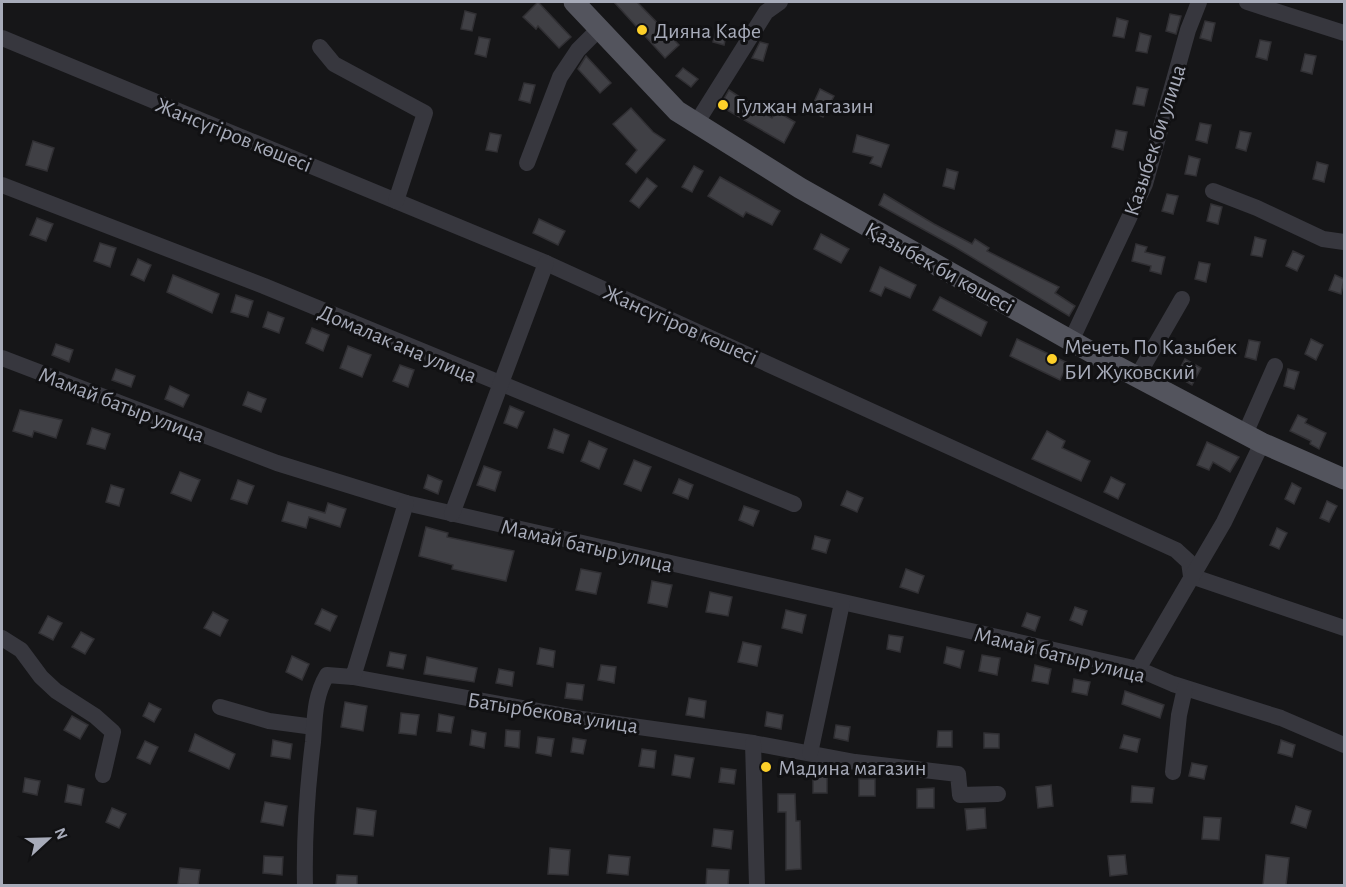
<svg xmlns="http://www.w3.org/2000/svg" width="1346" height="887" viewBox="0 0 1346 887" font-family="'Alegreya Sans',sans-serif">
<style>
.building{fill:#404045;stroke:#313034;stroke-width:1.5}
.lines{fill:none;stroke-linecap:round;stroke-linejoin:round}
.minor{stroke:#37373e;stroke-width:16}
.major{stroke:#53545d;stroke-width:21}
.poi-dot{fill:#fdd029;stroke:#111113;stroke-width:2}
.labels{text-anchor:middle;stroke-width:6;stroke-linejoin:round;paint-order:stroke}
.poi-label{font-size:22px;fill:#a7abb9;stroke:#111113;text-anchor:start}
.street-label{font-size:22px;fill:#a7abb9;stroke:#111113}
</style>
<rect width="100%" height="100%" fill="#161618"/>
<g class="building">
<path d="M538 2 571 37 559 48 538 26 536 29 523 17Z"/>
<path d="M614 2H637L679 45 665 58Z"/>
<path d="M465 11 476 14 472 31 461 29Z"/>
<path d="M1170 14 1181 16 1176 34 1166 31Z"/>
<path d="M1117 18 1128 21 1124 38 1113 36Z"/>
<path d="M1205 21 1215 23 1211 41 1200 38Z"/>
<path d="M717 25 728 28 724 45 713 42Z"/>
<path d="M1140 33 1151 36 1147 53 1136 51Z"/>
<path d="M479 37 490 39 486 57 475 54Z"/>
<path d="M1260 40 1271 42 1267 60 1256 57Z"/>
<path d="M760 42 768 44 763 61 752 58Z"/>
<path d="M1305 54 1316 56 1312 74 1301 71Z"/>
<path d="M586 56 611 83 600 93 578 69Z"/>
<path d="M683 68 698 79 691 87 676 76Z"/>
<path d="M524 83 535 85 530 103 519 100Z"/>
<path d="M1137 87 1148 89 1144 106 1133 104Z"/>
<path d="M820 89 834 96 823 117 810 111Z"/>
<path d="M729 90 772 118 776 111 795 122 784 143 720 106Z"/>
<path d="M631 108 653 132 665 140 636 173 626 164 637 150 613 124Z"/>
<path d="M1200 123 1211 125 1207 143 1196 140Z"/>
<path d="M1116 130 1127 132 1123 150 1112 147Z"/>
<path d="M1240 131 1251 133 1246 151 1236 148Z"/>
<path d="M490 133 501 135 497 152 486 150Z"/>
<path d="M857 135 889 145 881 167 870 163 873 157 853 152Z"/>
<path d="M33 141 54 148 47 171 26 165Z"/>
<path d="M1189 156 1200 159 1196 176 1185 174Z"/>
<path d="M1317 162 1328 165 1324 182 1313 179Z"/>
<path d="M694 166 703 171 692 192 682 187Z"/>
<path d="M947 169 958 172 954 189 943 186Z"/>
<path d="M720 177 780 211 772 225 746 212 743 217 708 196Z"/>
<path d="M647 178 657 186 639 208 630 201Z"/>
<path d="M884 194 934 224 972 244 975 239 989 248 987 251 1059 287 1055 293 1075 306 1069 316 955 247 879 205Z"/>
<path d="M1167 194 1178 196 1173 214 1162 211Z"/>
<path d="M1211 204 1222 207 1218 224 1207 221Z"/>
<path d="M37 218 53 224 46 241 30 235Z"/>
<path d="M539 219 565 231 558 245 533 233Z"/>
<path d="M821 234 849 249 841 263 814 249Z"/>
<path d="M1255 237 1266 240 1262 257 1251 255Z"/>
<path d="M100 243 116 248 110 267 94 261Z"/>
<path d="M1136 244 1147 247 1145 252 1165 257 1161 274 1150 271 1151 266 1132 261Z"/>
<path d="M1293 251 1304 256 1297 271 1286 266Z"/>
<path d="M138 259 151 265 144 281 131 275Z"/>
<path d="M1199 262 1210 264 1206 282 1195 279Z"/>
<path d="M880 267 916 285 910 298 885 287 881 296 870 291Z"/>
<path d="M173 275 219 294 212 313 167 292Z"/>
<path d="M1335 275 1344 279 1341 294 1329 290Z"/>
<path d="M236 295 253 301 248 317 231 312Z"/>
<path d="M940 297 987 322 981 336 933 310Z"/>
<path d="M268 312 284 318 279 333 263 327Z"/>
<path d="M312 328 329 335 323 351 306 343Z"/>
<path d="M1017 339 1068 363 1060 380 1010 356Z"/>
<path d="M1311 339 1323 345 1316 360 1305 354Z"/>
<path d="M1249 340 1260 342 1256 360 1245 357Z"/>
<path d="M56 344 73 350 69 362 52 355Z"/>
<path d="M348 346 371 355 362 377 340 368Z"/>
<path d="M1185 359 1201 368 1192 385 1176 376Z"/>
<path d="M400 365 414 370 408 387 393 381Z"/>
<path d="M116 369 135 376 131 387 112 380Z"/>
<path d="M1288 369 1299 372 1294 389 1284 386Z"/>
<path d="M170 386 189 395 183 407 165 399Z"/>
<path d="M248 392 266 399 261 412 243 405Z"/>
<path d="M510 406 524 412 517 428 504 423Z"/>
<path d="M20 410 62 420 56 438 34 431 32 437 13 431Z"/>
<path d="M1298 415 1307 419 1305 423 1326 433 1319 449 1310 444 1311 441 1290 431Z"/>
<path d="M92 428 110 434 105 449 87 444Z"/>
<path d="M554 429 569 435 563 453 548 448Z"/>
<path d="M1047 431 1065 441 1062 448 1090 461 1081 481 1032 459Z"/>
<path d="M589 441 607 449 599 469 581 461Z"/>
<path d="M1207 442 1239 457 1230 472 1213 462 1209 470 1197 465Z"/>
<path d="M634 460 651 467 641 491 624 484Z"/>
<path d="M484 466 501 472 495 491 477 485Z"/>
<path d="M180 472 200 480 191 501 171 493Z"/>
<path d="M428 475 442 481 438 494 424 488Z"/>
<path d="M1111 477 1125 484 1118 499 1104 492Z"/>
<path d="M679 479 693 485 688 499 673 493Z"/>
<path d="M238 480 254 486 247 504 231 499Z"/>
<path d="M1292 483 1301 488 1294 504 1285 499Z"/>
<path d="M111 485 124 489 119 506 106 502Z"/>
<path d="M847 491 863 498 857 512 841 505Z"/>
<path d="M1327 501 1337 506 1329 522 1320 518Z"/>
<path d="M288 502 325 513 328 503 346 509 340 527 309 517 306 528 282 521Z"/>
<path d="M744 506 759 511 753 526 739 520Z"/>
<path d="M426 527 448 533 447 537 514 551 506 581 452 569 453 565 419 556Z"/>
<path d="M1277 528 1287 533 1279 549 1270 545Z"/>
<path d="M815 536 830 540 826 553 812 549Z"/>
<path d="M581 569 601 573 596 594 576 590Z"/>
<path d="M906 569 924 576 918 593 900 587Z"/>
<path d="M652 581 672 585 667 607 648 603Z"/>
<path d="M710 592 732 597 728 616 706 612Z"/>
<path d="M1075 607 1087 611 1082 625 1070 620Z"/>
<path d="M322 609 337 616 330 631 315 624Z"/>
<path d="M786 610 806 615 802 633 782 628Z"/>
<path d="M213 612 228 620 220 636 204 628Z"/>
<path d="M1027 613 1040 617 1035 631 1022 626Z"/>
<path d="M48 616 62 623 53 640 39 633Z"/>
<path d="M81 632 94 639 85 654 72 647Z"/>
<path d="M889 635 903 637 900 652 887 649Z"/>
<path d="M743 642 761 646 757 666 738 662Z"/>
<path d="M947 647 964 651 960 668 944 663Z"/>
<path d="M540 648 555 651 553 667 537 664Z"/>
<path d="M390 652 406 655 403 669 387 666Z"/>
<path d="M982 655 1000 658 997 675 979 671Z"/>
<path d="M292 656 309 664 302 680 286 672Z"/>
<path d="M427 657 477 668 474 682 424 674Z"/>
<path d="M601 665 616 667 614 683 598 680Z"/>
<path d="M1035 665 1051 669 1048 684 1032 681Z"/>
<path d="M499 669 514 672 512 686 496 683Z"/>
<path d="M1074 679 1090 682 1087 695 1072 692Z"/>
<path d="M567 683 584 685 582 700 565 698Z"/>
<path d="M1125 691 1164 705 1160 718 1122 704Z"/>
<path d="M689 698 706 701 704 718 686 715Z"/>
<path d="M345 702 367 706 363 731 341 727Z"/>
<path d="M149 703 161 709 154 722 143 716Z"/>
<path d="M767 712 783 715 781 729 765 726Z"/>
<path d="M401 713 419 715 416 735 399 733Z"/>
<path d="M439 714 454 717 451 733 437 731Z"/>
<path d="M72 716 88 725 80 739 64 730Z"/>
<path d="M836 725 850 727 848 741 834 738Z"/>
<path d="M472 730 486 733 484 748 470 745Z"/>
<path d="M506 730 520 731 519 748 505 746Z"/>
<path d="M938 731H952V747H937Z"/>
<path d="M984 733 999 734V748H984Z"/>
<path d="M195 734 235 754 229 769 189 751Z"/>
<path d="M1124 735 1140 739 1137 752 1120 748Z"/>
<path d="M538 737 554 739 551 756 536 753Z"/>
<path d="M573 738 586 740 583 754 571 752Z"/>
<path d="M273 740 292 744 290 759 271 756Z"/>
<path d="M1281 740 1295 745 1292 757 1278 753Z"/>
<path d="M145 741 158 747 150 764 137 758Z"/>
<path d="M642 749 656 751 654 768 639 766Z"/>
<path d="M675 755 694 758 690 778 672 775Z"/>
<path d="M1192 763 1207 766 1204 779 1189 776Z"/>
<path d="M721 768 736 770 734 784 719 782Z"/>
<path d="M827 776V793H813V777Z"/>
<path d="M25 778 40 781 37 795 23 792Z"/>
<rect x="859" y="779" width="16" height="17"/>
<path d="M68 785 84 789 81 805 65 802Z"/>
<path d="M1051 785 1053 806 1038 808 1036 787Z"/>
<path d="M1132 786 1154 788 1152 803 1131 802Z"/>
<path d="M934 788V808H917V789Z"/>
<path d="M778 794H795L796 821H800L801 869 786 870V812H778Z"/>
<path d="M265 802 287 806 283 826 261 822Z"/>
<path d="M1296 806 1311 811 1306 828 1291 823Z"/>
<path d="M112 808 126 814 119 828 106 822Z"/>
<path d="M357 808 376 811 373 836 354 834Z"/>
<path d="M985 808 986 828 967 830 965 809Z"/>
<path d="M1204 817 1221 818 1219 840 1202 839Z"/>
<path d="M714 829 733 831 731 849 712 846Z"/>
<path d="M550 848 570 850 568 875 548 874Z"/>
<path d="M609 855 630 857 628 875 607 873Z"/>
<path d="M1125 855 1127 874 1110 876 1108 856Z"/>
<path d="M1266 855 1289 858 1286 885H1263Z"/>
<path d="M264 856 283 857 282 875 263 873Z"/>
<path d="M180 868 200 870 198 885 178 884Z"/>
<path d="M707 869 729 870 728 885H706Z"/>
<path d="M337 875 357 876V885H336Z"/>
</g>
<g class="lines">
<g class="minor">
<path d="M1247 2 1344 33"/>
<path d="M2 38 546 263 1176 550 1189 562 1191 576 1344 628"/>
<path d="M320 47 334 64 425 113 396 201"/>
<path d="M697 122 766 12 780 2"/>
<path d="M527 163 560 77 578 50 599 29"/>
<path d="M2 185 264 286 794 504"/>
<path d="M1213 191 1257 208 1323 239 1344 242"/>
<path d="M1071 341 1145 184 1188 30 1199 2"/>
<path d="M2 358 277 463 406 503 1138 669 1173 684 1281 718 1344 745"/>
<path d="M1137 377 1182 299"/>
<path d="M1245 434 1275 366"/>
<path d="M452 514 546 263"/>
<path d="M2 638 21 650 41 677 56 691 95 716 113 732 103 775"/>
<path d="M1138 669 1224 522 1262 443"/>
<path d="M353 677 582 719 753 743 855 762 958 774 960 795 998 794"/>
<path d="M220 707 269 721 314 727"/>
<path d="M753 743 757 886"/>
<path d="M810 753 842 603"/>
<path d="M1173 772 1179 715 1185 688"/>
<path d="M305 886C304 837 307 790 313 742 315 718 314 697 327 675L353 677 406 503"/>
</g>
<path class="major" d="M574 2 677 111 800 188 1107 361 1262 443 1344 479"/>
</g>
<g class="poi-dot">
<circle cx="642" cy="30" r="6"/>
<circle cx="723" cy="105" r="6"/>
<circle cx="1052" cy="359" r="6"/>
<circle cx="766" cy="767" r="6"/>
</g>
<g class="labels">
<g class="poi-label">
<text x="654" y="38">Дияна Кафе</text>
<text x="735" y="113">Гулжан магазин</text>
<text x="1064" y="354">Мечеть По Казыбек<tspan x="1064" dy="25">БИ Жуковский</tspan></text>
<text x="778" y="775">Мадина магазин</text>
</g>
<g class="street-label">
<text transform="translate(234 134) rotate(22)" y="8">Жансүгіров көшесі</text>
<text transform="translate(1154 140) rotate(-72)" y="8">Казыбек би улица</text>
<text transform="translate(940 267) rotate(29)" y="8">Қазыбек би көшесі</text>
<text transform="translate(681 324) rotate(24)" y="8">Жансүгіров көшесі</text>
<text transform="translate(398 343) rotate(23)" y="8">Домалак ана улица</text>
<text transform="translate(122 404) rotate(21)" y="8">Мамай батыр улица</text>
<text transform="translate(587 545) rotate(13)" y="8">Мамай батыр улица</text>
<text transform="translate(1060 654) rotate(14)" y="8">Мамай батыр улица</text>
<text transform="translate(553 712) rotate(9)" y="8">Батырбекова улица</text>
</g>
</g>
<rect width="1346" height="887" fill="none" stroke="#a7abb9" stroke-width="6"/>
<g transform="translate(48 839) rotate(68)" stroke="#111113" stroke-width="4.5" paint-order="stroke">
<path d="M0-4.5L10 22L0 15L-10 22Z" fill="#a7abb9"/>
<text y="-9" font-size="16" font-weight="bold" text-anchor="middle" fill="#a7abb9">N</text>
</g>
</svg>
